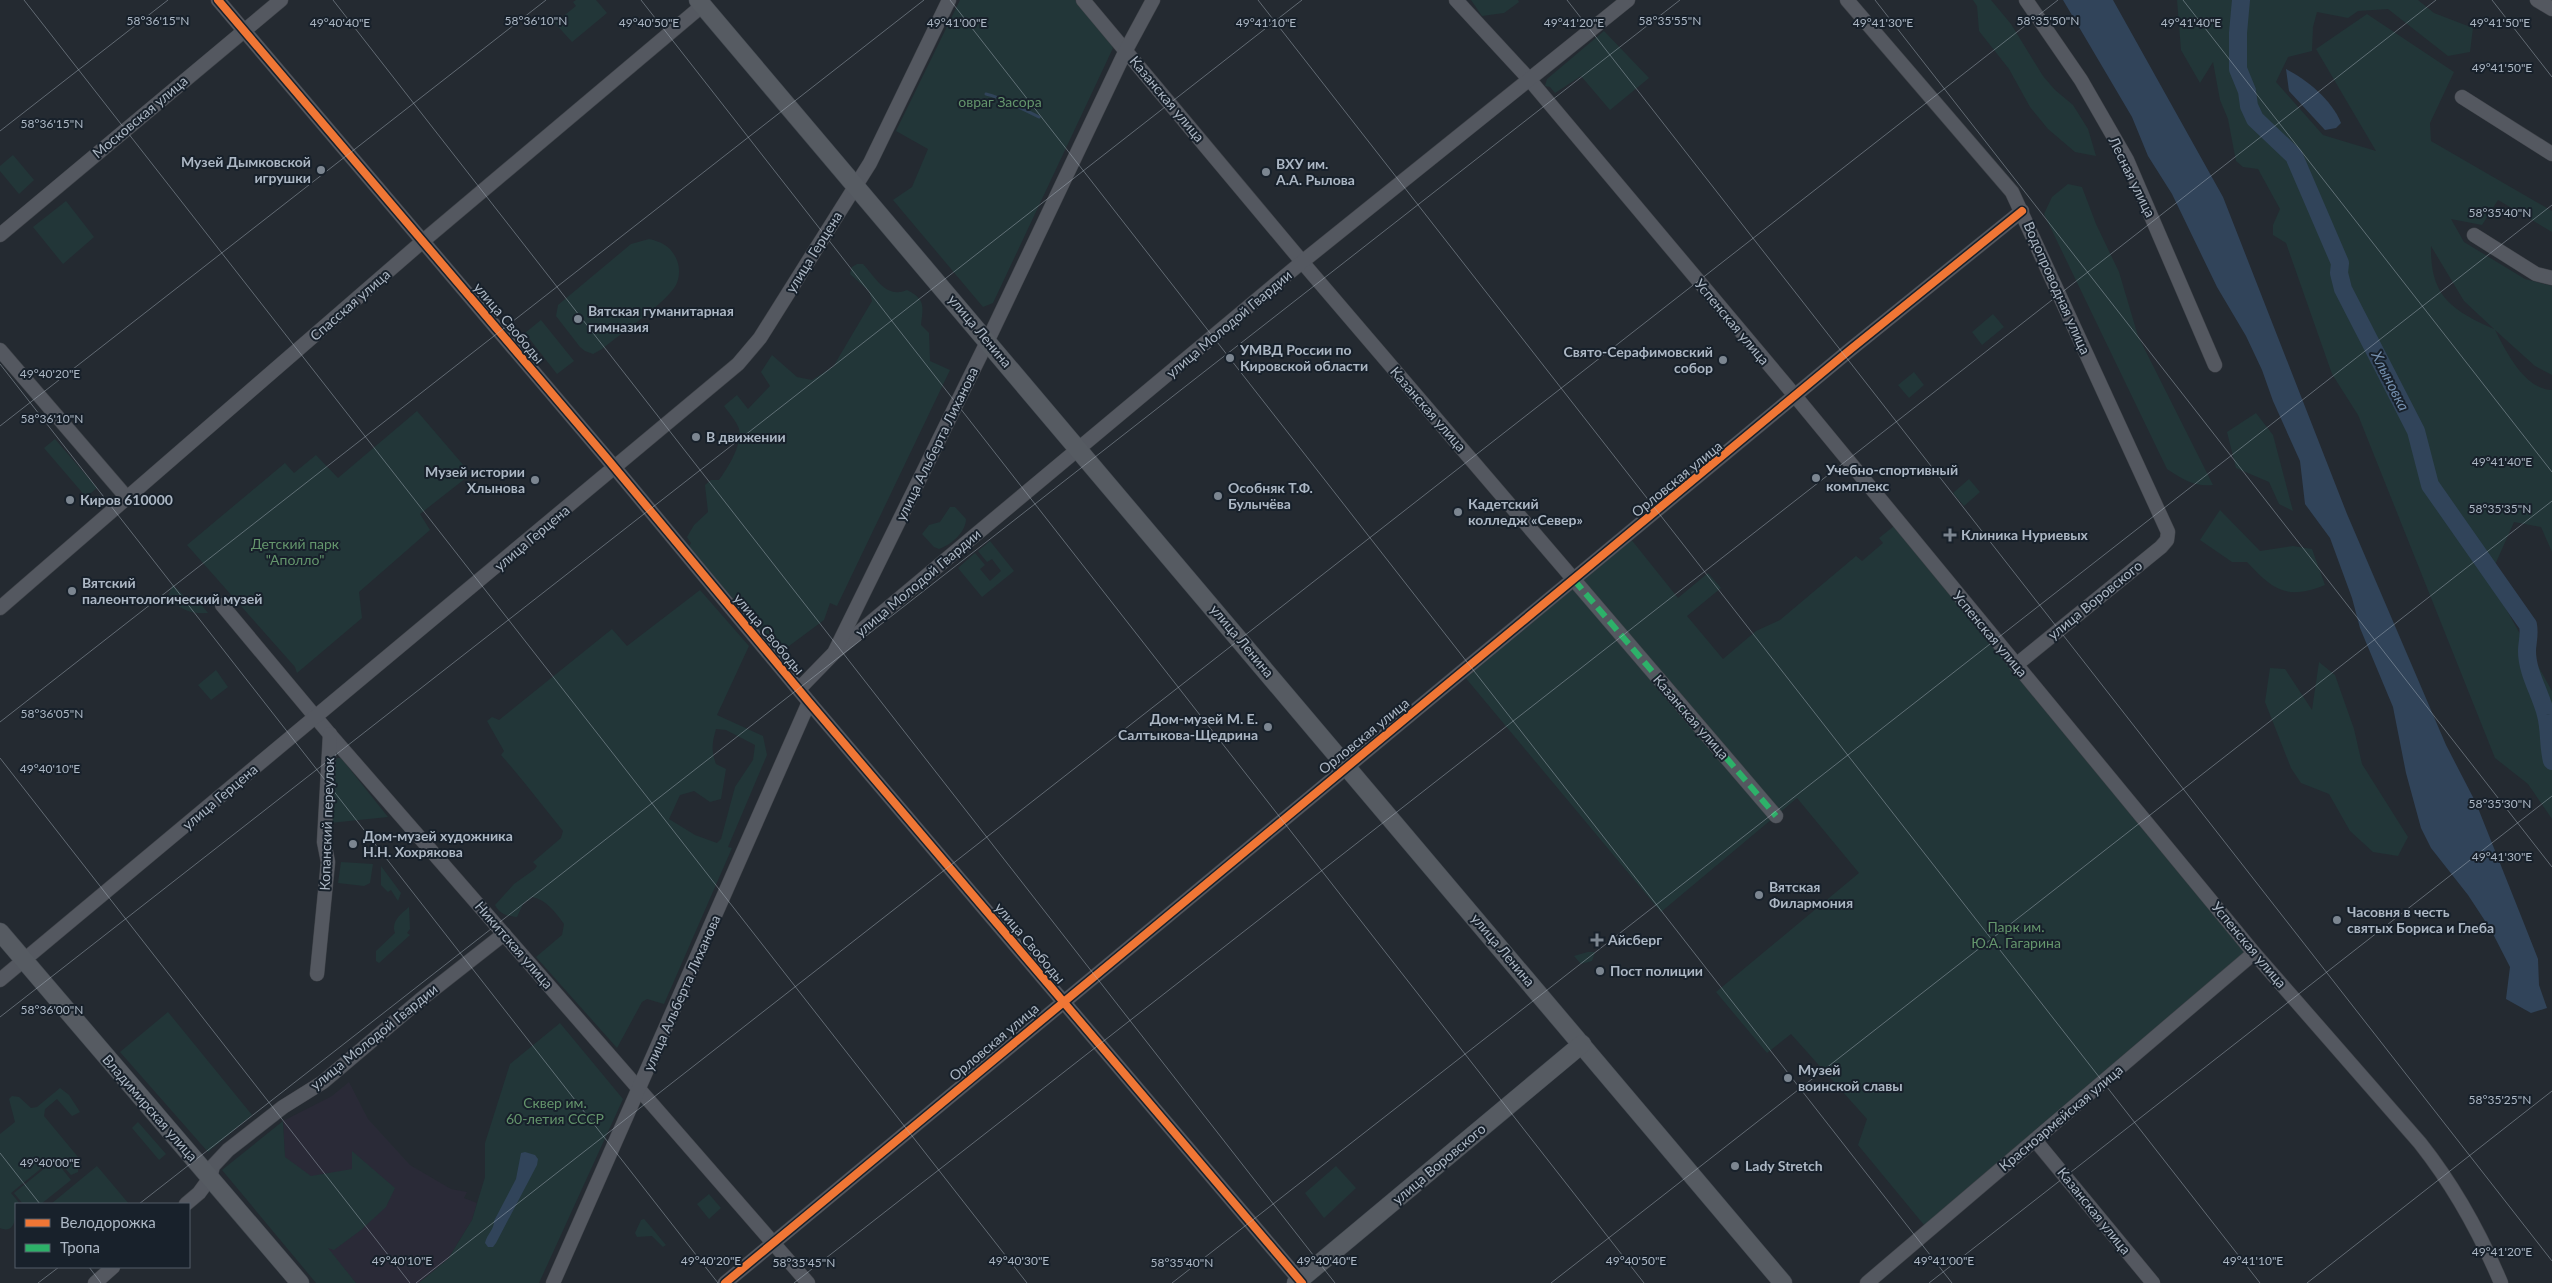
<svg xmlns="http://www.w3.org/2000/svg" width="2552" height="1283" viewBox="0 0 2552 1283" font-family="Lato,sans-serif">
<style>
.medical{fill:#2a2a37}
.green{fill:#223638;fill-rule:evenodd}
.water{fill:#31445a}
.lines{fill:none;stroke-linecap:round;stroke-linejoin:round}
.stream{stroke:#31445a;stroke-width:3}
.river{stroke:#31445a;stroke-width:18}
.minor-casing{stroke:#40444a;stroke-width:15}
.major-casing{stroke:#41474e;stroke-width:19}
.minor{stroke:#545860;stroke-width:14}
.major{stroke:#565b62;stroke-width:18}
.quiet{stroke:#2db169;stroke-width:6;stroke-dasharray:12 6;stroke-linecap:butt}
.cycleway-casing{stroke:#18212b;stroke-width:11}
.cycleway{stroke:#f07635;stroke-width:8}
.ticks{fill:none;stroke:#acb7c4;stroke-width:1;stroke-opacity:0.45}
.poi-dot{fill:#7c8691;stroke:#18212b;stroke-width:2}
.labels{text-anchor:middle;stroke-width:4;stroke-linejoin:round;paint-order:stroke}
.street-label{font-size:14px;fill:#acb7c4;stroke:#18212b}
.park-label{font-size:14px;fill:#64956c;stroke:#18212b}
.poi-label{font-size:14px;font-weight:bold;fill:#acb7c4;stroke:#18212b;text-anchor:start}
.water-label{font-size:15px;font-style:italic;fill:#748fae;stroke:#18212b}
.ticks-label{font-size:12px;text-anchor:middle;fill:#acb7c4;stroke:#18212b;stroke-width:4;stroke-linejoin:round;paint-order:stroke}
</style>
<rect width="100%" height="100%" fill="#242a31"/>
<path class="medical" d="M349 1082 368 1119 410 1165 451 1189 467 1192 464 1198 477 1203 472 1220 448 1259 419 1283H356L287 1200 283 1121 332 1096Z"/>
<g class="green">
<path d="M576 0H596L607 13 572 42 555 23 576 6 573 2Z"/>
<path d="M960 0H1075L1110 41 1113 48 993 303 983 307 893 200 912 187 928 149 896 131Z"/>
<path d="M1471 0H1518L1519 2 1504 13 1482 16Z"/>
<path d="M1973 0H1991L2011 24 2043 76 2055 90 2073 105 2088 129 2096 156 2075 152 2048 129 2030 107 2009 69 1979 31 1977 6Z"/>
<path d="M2177 0H2418L2434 13 2473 28 2470 52 2448 56 2388 9 2358 11 2348 18 2317 12 2313 27 2312 51 2288 57 2276 82 2323 135 2376 151 2316 49 2367 14 2454 72 2430 123 2431 141 2552 211V232L2498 200 2482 225 2451 219 2464 242 2525 279 2552 286V375L2535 366 2495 330C2506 351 2524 389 2552 390V552L2541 527 2514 522 2494 567 2505 607 2552 691V819L2528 784 2495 758 2358 415 2332 374 2286 243 2273 235V225L2280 209 2258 169 2243 167 2236 161 2228 119 2220 100 2213 62 2200 83 2181 50ZM2431 246 2464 301 2494 329C2451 310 2430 296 2431 246Z"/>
<path d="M1604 31 1649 78 1610 110 1581 76 1555 93 1550 87 1545 86 1547 79Z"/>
<path d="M13 155 34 180 19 194 0 171V166Z"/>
<path d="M2068 184 2082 187 2096 224 2119 272 2138 336 2213 485C2194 487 2182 479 2167 469L2044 214 2052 197Z"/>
<path d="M66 201 94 237 63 264 33 227Z"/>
<path d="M649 239C662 242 670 246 676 258 680 266 680 277 676 285 666 303 620 334 602 349L593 354 585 351 580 347 556 316 558 305 631 244Z"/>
<path d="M857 264H863C876 278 886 299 907 290 926 299 923 307 921 325L929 333 930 361 950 370 837 606 830 603 824 620 777 655 688 548 691 543 687 537 694 525 708 512 705 485 711 480H719C728 467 742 446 739 429 737 422 729 413 724 406L737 395 748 409 770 386 761 372 772 355 797 377 812 380 833 367 872 301 869 291 850 274 852 267Z"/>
<path d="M1993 314 2004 327 1982 345 1972 332Z"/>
<path d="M541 320 574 361 557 374 525 333Z"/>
<path d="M1914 372 1924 385 1909 398 1898 385Z"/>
<path d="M417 411 471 474 420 514 430 530 359 592 362 618 297 673 295 667 187 545 285 463 294 473 316 455 338 478Z"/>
<path d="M2256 413 2273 435 2293 511 2279 504 2269 482 2236 468 2227 432Z"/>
<path d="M55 439 97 488 86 497 44 448Z"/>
<path d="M1969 479 1980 492 1964 506 1953 493Z"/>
<path d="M950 507H955L966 519C966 532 951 545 939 549L934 547 922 534 929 525 940 522Z"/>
<path d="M2220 510 2260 551 2293 546 2312 549 2325 585C2287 600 2274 591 2247 562H2232L2200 540Z"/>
<path d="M1894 526 2244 944 2245 955 1929 1231 1858 1145 1867 1119 1791 1034 1767 1053 1716 992 1859 873 1797 798 1661 912 1464 676 1630 538 1678 598 1708 573 1721 588 1687 616 1723 659 1756 631 1780 620 1856 556 1862 561 1883 543 1879 538Z"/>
<path d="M990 541 1014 571 982 597 958 568 975 553 985 565 980 569 990 581 1001 571 992 559 987 562 978 551Z"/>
<path d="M173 585 185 597 196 598 208 613C190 614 180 610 168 596Z"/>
<path d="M700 590 749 646 717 715 763 736 767 755 728 847 732 848 664 1004 647 999 642 1002 617 1048 536 957 562 935 564 924C555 912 547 900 532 897L523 904 517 917C506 916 500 914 495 905L514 884 535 869 537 866 533 862 561 838 563 831C542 805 523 780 501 755L504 751 487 721 492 717 499 720 612 629 627 646ZM716 729 726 730 755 745 753 760 735 787 721 839 717 843 695 835 669 819 680 795 694 791 710 802 721 799 726 769 716 764C711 751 712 743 716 729Z"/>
<path d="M2319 662 2335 675 2354 729 2362 764 2408 837 2398 856 2373 852 2350 831 2329 794 2301 783 2291 768 2265 702 2270 668 2285 669 2312 710Z"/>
<path d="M216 670 228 687 211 700 198 685Z"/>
<path d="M337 758H341L388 817 330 823 333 764Z"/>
<path d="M341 862 373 864 370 883 364 886 338 883Z"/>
<path d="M381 866 401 893 398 901 391 890 388 892 381 885Z"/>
<path d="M409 907 410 929 407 933 410 935 379 963 376 961V951L395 933C391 921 401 914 409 907Z"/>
<path d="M1588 952H1595L1592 961 1581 964 1574 956Z"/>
<path d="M168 1012 252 1115 208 1152 120 1052Z"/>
<path d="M560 1023 623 1099 539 1283H419L448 1259 472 1220 485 1177V1143L510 1064Z"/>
<path d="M60 1088 69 1095 80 1112 72 1116 57 1099 45 1109 44 1116 78 1157V1172L71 1175 55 1157 11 1193 20 1204H16C16 1215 16 1235 0 1228V1134L15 1122 9 1099 12 1096 19 1097 31 1108 37 1107Z"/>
<path d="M283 1121 285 1157 311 1176 352 1169V1151L395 1188 386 1207 361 1230 334 1250 328 1248 356 1283H316L222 1170Z"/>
<path d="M138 1122 166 1154 159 1160 132 1128Z"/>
<path d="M55 1160 71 1180 41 1204H23L14 1193Z"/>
<path d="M97 1166 129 1204H51Z"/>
<path d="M1336 1166 1356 1188 1324 1218 1305 1193Z"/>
<path d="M709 1194 721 1208 709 1219 697 1204Z"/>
<path d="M644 1219 645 1220 666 1245 663 1247 652 1236 637 1237 635 1233 641 1220Z"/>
</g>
<g class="water">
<path d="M2063 0H2113L2223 197 2347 514 2446 745 2476 803 2525 926 2538 959 2539 985 2547 1008 2531 1013 2506 999 2510 967 2491 930 2468 895 2431 848 2421 828 2406 773 2393 707 2360 628 2352 598 2330 538 2305 504 2300 461 2273 401 2262 370 2246 336 2217 287 2172 194 2148 156 2132 117Z"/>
<path d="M2286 69C2307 80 2332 100 2341 123L2336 128 2325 130 2289 91Z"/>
<path d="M525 1152 535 1155 538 1159 537 1165 496 1243 493 1247H488L485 1243C487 1234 494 1230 494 1221L516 1179 521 1153Z"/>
</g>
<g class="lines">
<path class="stream" d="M986 94C1000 97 1025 110 1039 117"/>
<path class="river" d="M2241 0 2238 33V69L2247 91 2249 106 2255 119 2294 156 2340 263 2339 273 2343 289 2416 431 2430 485 2528 625C2530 635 2527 642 2527 651 2527 673 2541 694 2546 715 2550 730 2548 746 2552 761"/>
<defs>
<g id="minor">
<path d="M218 0 605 456 809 702 1302 1283"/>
<path d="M1083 0 1309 270 1776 816"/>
<path d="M1456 0 1529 79 1796 397 2254 953 2420 1143C2454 1186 2480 1233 2501 1283"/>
<path d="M1847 0 2012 192 2168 532 2167 540 2161 547 2016 665"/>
<path d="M2026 0 2081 80 2127 160 2215 365"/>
<path d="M2537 0 2552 9"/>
<path d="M2462 97 2552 154"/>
<path d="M0 235 281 0"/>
<path d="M2474 235 2536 274 2552 278"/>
<path d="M0 350 128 499"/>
<path d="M222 605 333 738 808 1283"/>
<path d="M0 608 423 241 703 5"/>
<path d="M834 653 1302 262 1628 0"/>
<path d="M799 689 834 653 988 340 1126 50 1153 0"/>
<path d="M317 974 328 862 324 842 330 734"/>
<path d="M0 980 738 364 760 338 870 163 949 0"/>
<path d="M2035 1140 2153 1283"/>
<path d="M186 1204 199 1193 210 1178 213 1166 228 1150 283 1107 323 1082 420 1000 504 934"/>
<path d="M95 1283 113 1267"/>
<path d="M553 1283 809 702"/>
<path d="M725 1283 1851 349 2022 211"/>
<path d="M1867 1283 2254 953"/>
</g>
<g id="major">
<path d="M698 0 1783 1283"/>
<path d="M0 932 300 1283"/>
<path d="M1296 1283 1582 1044"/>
</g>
</defs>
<use href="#minor" class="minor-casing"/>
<use href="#major" class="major-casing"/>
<use href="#minor" class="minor"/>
<use href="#major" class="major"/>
<path class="quiet" d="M1574 580 1776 816"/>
<defs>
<g id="cycleway">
<path d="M218 0 605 456 809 702 1302 1283"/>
<path d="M725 1283 1851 349 2022 211"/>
</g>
</defs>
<use href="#cycleway" class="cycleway-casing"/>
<use href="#cycleway" class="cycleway"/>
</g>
<path class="ticks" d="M24 0 1027 1283M333 0 1335 1283M641 0 1644 1283M950 0 1952 1283M1258 0 2260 1283M1567 0 2552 1261M1875 0 2552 867M2183 0 2552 472M2492 0 2552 77M0 131 168 0M0 364 718 1283M0 426 546 0M0 722 924 0M0 758 410 1283M0 1017 1302 0M0 1153 40 1204M139 1204 1680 0M89 1267 101 1283M38 1283 59 1267M416 1283 2058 0M794 1283 2436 0M1172 1283 2552 205M1551 1283 2552 501M1929 1283 2552 796M2307 1283 2552 1091"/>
<g class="poi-dot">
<circle cx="321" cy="170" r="5"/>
<circle cx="1266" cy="172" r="5"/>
<circle cx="578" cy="319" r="5"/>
<circle cx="1230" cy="358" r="5"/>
<circle cx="1723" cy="360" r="5"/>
<circle cx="696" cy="437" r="5"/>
<circle cx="1816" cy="478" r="5"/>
<circle cx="535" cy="480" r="5"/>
<circle cx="1218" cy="496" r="5"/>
<circle cx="70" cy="500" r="5"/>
<circle cx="1458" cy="512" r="5"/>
<path d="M1947.5 527.5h5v5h5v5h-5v5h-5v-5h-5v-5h5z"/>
<circle cx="72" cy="591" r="5"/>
<circle cx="1268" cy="727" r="5"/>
<circle cx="353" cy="844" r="5"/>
<circle cx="1759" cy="895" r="5"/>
<circle cx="2337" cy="920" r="5"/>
<path d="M1594.5 932.5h5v5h5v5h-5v5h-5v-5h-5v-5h5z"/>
<circle cx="1600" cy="971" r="5"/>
<circle cx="1788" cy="1078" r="5"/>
<circle cx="1735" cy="1166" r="5"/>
</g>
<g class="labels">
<g class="street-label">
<text transform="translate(1167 99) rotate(50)" y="5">Казанская улица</text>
<text transform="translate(140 117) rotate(-40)" y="5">Московская улица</text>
<text transform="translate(2132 177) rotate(64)" y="5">Лесная улица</text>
<text transform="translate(814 252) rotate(-58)" y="5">улица Герцена</text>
<text transform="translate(2057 288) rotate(66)" y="5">Водопроводная улица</text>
<text transform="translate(350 305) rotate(-41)" y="5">Спасская улица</text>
<text transform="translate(1732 322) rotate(50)" y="5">Успенская улица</text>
<text transform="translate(509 323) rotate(50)" y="5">улица Свободы</text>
<text transform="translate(1229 324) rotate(-40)" y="5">улица Молодой Гвардии</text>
<text transform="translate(980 331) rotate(50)" y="5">улица Ленина</text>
<text transform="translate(1428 409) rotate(49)" y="5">Казанская улица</text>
<text transform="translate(937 444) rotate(-64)" y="5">улица Альберта Лиханова</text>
<text transform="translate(1677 479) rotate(-39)" y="5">Орловская улица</text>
<text transform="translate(532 538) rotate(-40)" y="5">улица Герцена</text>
<text transform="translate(918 583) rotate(-40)" y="5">улица Молодой Гвардии</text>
<text transform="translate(2095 600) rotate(-39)" y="5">улица Воровского</text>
<text transform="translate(769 634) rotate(50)" y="5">улица Свободы</text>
<text transform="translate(1990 634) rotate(50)" y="5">Успенская улица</text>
<text transform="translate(1242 641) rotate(50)" y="5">улица Ленина</text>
<text transform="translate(1691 717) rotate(49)" y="5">Казанская улица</text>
<text transform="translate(1364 736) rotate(-39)" y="5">Орловская улица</text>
<text transform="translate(220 797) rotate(-40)" y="5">улица Герцена</text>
<text transform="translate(327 824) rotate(-88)" y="5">Копанский переулок</text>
<text transform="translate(1030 943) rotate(50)" y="5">улица Свободы</text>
<text transform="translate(514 945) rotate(49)" y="5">Никитская улица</text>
<text transform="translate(2249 945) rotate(50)" y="5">Успенская улица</text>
<text transform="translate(1503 950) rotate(50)" y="5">улица Ленина</text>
<text transform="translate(682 993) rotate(-66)" y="5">улица Альберта Лиханова</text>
<text transform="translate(374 1037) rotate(-39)" y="5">улица Молодой Гвардии</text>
<text transform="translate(994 1042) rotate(-40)" y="5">Орловская улица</text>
<text transform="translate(150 1108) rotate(49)" y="5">Владимирская улица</text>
<text transform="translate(2061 1118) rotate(-40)" y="5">Красноармейская улица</text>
<text transform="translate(1439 1164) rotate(-40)" y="5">улица Воровского</text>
<text transform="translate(2094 1211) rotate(51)" y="5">Казанская улица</text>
</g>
<g class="park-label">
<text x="1000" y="107">овраг Засора</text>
<text x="295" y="549">Детский парк<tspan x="295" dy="16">"Аполло"</tspan></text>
<text x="2016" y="932">Парк им.<tspan x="2016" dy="16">Ю.А. Гагарина</tspan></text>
<text x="555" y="1108">Сквер им.<tspan x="555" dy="16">60-летия СССР</tspan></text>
</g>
<g class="poi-label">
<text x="311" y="167" text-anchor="end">Музей Дымковской<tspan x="311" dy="16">игрушки</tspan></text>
<text x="1276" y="169">ВХУ им.<tspan x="1276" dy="16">А.А. Рылова</tspan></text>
<text x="588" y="316">Вятская гуманитарная<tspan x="588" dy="16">гимназия</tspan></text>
<text x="1240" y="355">УМВД России по<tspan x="1240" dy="16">Кировской области</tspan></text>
<text x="1713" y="357" text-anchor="end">Свято-Серафимовский<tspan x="1713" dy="16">собор</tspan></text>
<text x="706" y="442">В движении</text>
<text x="1826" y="475">Учебно-спортивный<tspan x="1826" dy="16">комплекс</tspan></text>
<text x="525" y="477" text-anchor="end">Музей истории<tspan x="525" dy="16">Хлынова</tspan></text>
<text x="1228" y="493">Особняк Т.Ф.<tspan x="1228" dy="16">Булычёва</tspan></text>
<text x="80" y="505">Киров 610000</text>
<text x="1468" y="509">Кадетский<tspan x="1468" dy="16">колледж «Север»</tspan></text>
<text x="1961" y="540">Клиника Нуриевых</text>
<text x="82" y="588">Вятский<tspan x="82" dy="16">палеонтологический музей</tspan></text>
<text x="1258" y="724" text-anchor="end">Дом-музей М. Е.<tspan x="1258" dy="16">Салтыкова-Щедрина</tspan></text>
<text x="363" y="841">Дом-музей художника<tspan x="363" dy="16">Н.Н. Хохрякова</tspan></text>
<text x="1769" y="892">Вятская<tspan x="1769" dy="16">Филармония</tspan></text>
<text x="2347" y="917">Часовня в честь<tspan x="2347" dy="16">святых Бориса и Глеба</tspan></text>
<text x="1608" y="945">Айсберг</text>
<text x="1610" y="976">Пост полиции</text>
<text x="1798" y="1075">Музей<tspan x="1798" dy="16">воинской славы</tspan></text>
<text x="1745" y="1171">Lady Stretch</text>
</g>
<g class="water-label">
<text transform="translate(2390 381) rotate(63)" y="5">Хлыновка</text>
</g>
</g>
<g class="ticks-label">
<text x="158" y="25">58°36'15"N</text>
<text x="536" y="25">58°36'10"N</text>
<text x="1670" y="25">58°35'55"N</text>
<text x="2048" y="25">58°35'50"N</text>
<text x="1883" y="27">49°41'30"E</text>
<text x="2191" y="27">49°41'40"E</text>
<text x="340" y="27">49°40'40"E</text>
<text x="649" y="27">49°40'50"E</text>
<text x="957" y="27">49°41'00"E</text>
<text x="1266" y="27">49°41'10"E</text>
<text x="1574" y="27">49°41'20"E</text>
<text x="2500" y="27">49°41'50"E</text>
<text x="2502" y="72">49°41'50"E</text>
<text x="52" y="128">58°36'15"N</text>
<text x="2500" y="217">58°35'40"N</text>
<text x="50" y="378">49°40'20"E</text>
<text x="52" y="423">58°36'10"N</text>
<text x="2502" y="466">49°41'40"E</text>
<text x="2500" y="513">58°35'35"N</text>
<text x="52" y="718">58°36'05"N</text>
<text x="50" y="773">49°40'10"E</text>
<text x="2500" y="808">58°35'30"N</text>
<text x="2502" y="861">49°41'30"E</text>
<text x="52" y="1014">58°36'00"N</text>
<text x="2500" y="1104">58°35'25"N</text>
<text x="50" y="1167">49°40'00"E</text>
<text x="2502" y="1256">49°41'20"E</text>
<text x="402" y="1265">49°40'10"E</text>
<text x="711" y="1265">49°40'20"E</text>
<text x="1019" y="1265">49°40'30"E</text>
<text x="1327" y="1265">49°40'40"E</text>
<text x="1636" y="1265">49°40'50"E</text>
<text x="1944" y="1265">49°41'00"E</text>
<text x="2253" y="1265">49°41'10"E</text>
<text x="804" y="1267">58°35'45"N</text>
<text x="1182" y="1267">58°35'40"N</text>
</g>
<rect x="15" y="1203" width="175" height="65" fill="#18212b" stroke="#535d68"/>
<rect x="25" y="1219" width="25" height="8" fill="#f07635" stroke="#535d68"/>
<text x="60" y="1228" font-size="15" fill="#acb7c4">Велодорожка</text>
<rect x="25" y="1244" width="25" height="8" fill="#2db169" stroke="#535d68"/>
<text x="60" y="1253" font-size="15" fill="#acb7c4">Тропа</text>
</svg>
